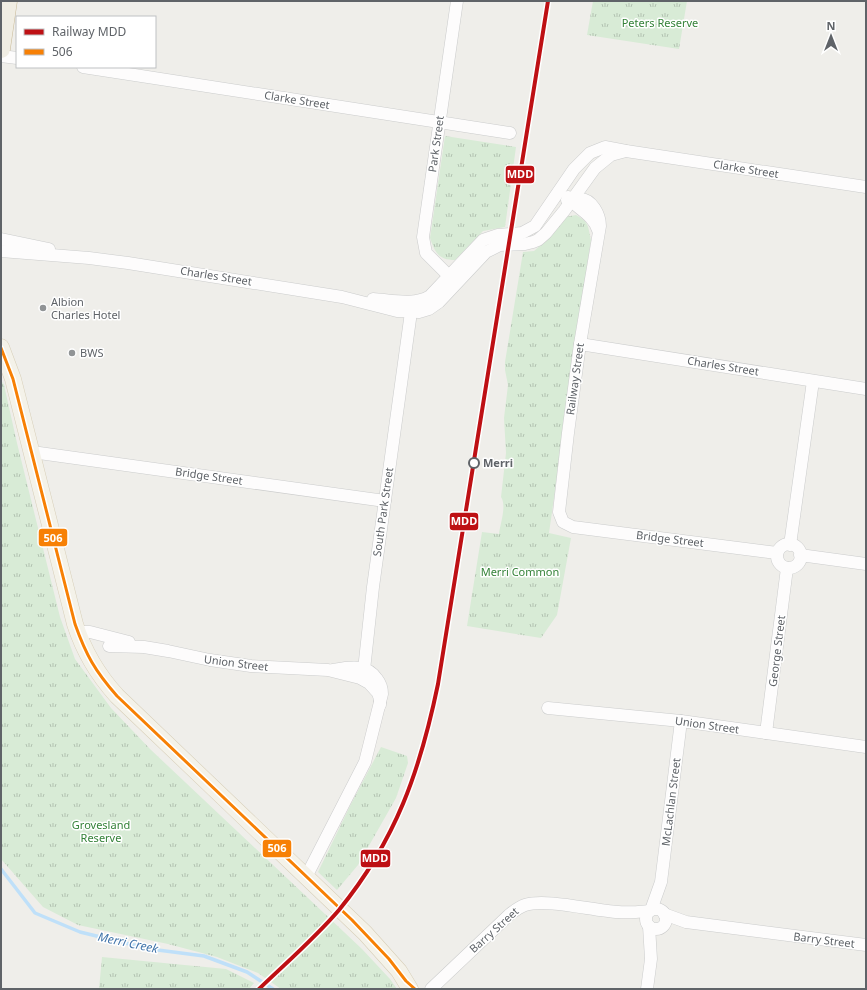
<svg xmlns="http://www.w3.org/2000/svg" width="867" height="990" viewBox="0 0 867 990" font-family="'Noto Sans',sans-serif">
<style>
.grass{fill:url(#grass-tufts)}
.lines{fill:none;stroke-linecap:round;stroke-linejoin:round}
.stream{stroke:#bfe0f9;stroke-width:3.5}
.minor-casing{stroke:#cbcccc;stroke-width:13}
.major-casing{stroke:#d7ceb8;stroke-width:17}
.highway-casing{stroke:#c8b996;stroke-width:19}
.minor{stroke:#fdfcfc;stroke-width:12}
.major{stroke:#f4f2e9;stroke-width:16}
.highway{stroke:#f0ede3;stroke-width:18}
.bus-1-casing{stroke:#fff;stroke-width:6}
.bus-1{stroke:#f78005;stroke-width:3}
.rail-1-casing{stroke:#fff;stroke-width:7}
.rail-1{stroke:#be1014;stroke-width:4}
.poi-dot{fill:#919496;stroke:#fff;stroke-width:1.5}
.stop-dot{fill:#fff;stroke:#5f6368;stroke-width:2}
.labels{text-anchor:middle;stroke-width:3;stroke-linejoin:round;paint-order:stroke}
.park-label{font-size:11px;fill:#348238;stroke:#fff}
.street-label{font-size:11px;fill:#5f6368;stroke:#fff}
.poi-label{font-size:11px;fill:#5f6368;stroke:#fff;text-anchor:start}
.stop-label{font-size:11px;font-weight:bold;fill:#5f6368;stroke:#fff;text-anchor:start}
.water-label{font-size:12px;font-style:italic;fill:#4174aa;stroke:#fff}
.line-badge{stroke:#fff;stroke-width:1.5}
.badge-label{font-size:11px;text-anchor:middle;font-weight:bold;fill:#fff}
</style>
<defs>
<pattern id="grass-tufts" width="24" height="20" patternUnits="userSpaceOnUse"><rect width="24" height="20" fill="#d8ebd6"/><path d="M3 7l-1-3M5 7V3M7 7l1-3M15 17l-1-3M17 17v-4M19 17l1-3" fill="none" stroke="#b2c2b1"/></pattern>
</defs>
<rect width="100%" height="100%" fill="#efeeea"/>
<g class="grass">
<path d="M593 1H687L679 49 587 35Z"/>
<path d="M445 136 516 147 505 227 483 231 455 260C438 260 435 252 430 238Z"/>
<path d="M576 215C589 222 588 226 591 240L549 533 571 538 557 615 541 638 467 626 482 532 499 534C500 524 507 506 501 497L506 453 504 418 508 385 505 370V362L523 252 534 251 542 244 565 217Z"/>
<path d="M1 380 4 385 17 443 60 617 75 659 111 708 150 749 362 949 390 979 397 989H281L258 973 217 957 168 944 78 925 43 907 1 859Z"/>
<path d="M381 747 407 756 408 763 396 798 358 865 337 890 318 872 351 804Z"/>
<path d="M102 957 226 969 254 983 249 989H99Z"/>
</g>
<g class="lines">
<path class="stream" d="M1 869 35 913 80 932 150 949 204 956 247 972 273 989"/>
<defs>
<g id="minor">
<path d="M1 56 17 58"/>
<path d="M83 67 510 133"/>
<path d="M568 197C577 209 593 214 598 230"/>
<path d="M567 200C572 201 575 199 580 199 592 199 600 215 600 226L580 344 568 433 559 512 563 522 573 527 777 553"/>
<path d="M1 239 49 249"/>
<path d="M1 251 89 258 128 263 342 297 397 311 419 312 429 309 439 302 486 252 500 245 525 244 533 242 538 240 546 233 564 211 595 168 611 155 626 151"/>
<path d="M455 282 426 253 423 237 457 1"/>
<path d="M373 299C391 300 414 306 430 296L483 240 498 235 522 233 535 226 574 169 590 153 605 147 626 151 866 187"/>
<path d="M580 344 866 389"/>
<path d="M32 452 385 501"/>
<circle cx="789" cy="556" r="12"/>
<path d="M790 545 813 381"/>
<path d="M800 555 866 564"/>
<path d="M78 632H90L129 642"/>
<path d="M109 646 144 647 168 651 210 660 251 666 328 670 360 678 369 683 378 693 380 699V705"/>
<path d="M363 679 373 587 411 312V304"/>
<path d="M548 708 681 721 866 747"/>
<path d="M766 733 787 568"/>
<path d="M306 877 365 762 382 694C382 689 381 684 377 679 367 664 350 667 333 670"/>
<circle cx="656" cy="919" r="10"/>
<path d="M651 910 661 882 681 721"/>
<path d="M664 914 686 922 866 945"/>
<path d="M431 989 509 915C514 911 519 907 525 905 546 898 594 911 618 912 628 913 638 912 649 911"/>
<path d="M647 989 651 959 649 926"/>
</g>
<path id="major" d="M1 347 13 379 75 624C84 652 97 674 117 696L365 933 399 971 410 989"/>
<path id="highway" d="M1 49 8 1"/>
</defs>
<use href="#minor" class="minor-casing"/>
<use href="#major" class="major-casing"/>
<use href="#highway" class="highway-casing"/>
<use href="#minor" class="minor"/>
<use href="#major" class="major"/>
<use href="#highway" class="highway"/>
<defs>
<path id="bus-1" d="M1 348 13 379 75 624C86 655 95 671 117 696L352 920 389 959 406 981 415 989"/>
</defs>
<use href="#bus-1" class="bus-1-casing"/>
<use href="#bus-1" class="bus-1"/>
<defs>
<path id="rail-1" d="M259 989C286 963 315 938 339 910 396 840 420 771 438 684L548 1"/>
</defs>
<use href="#rail-1" class="rail-1-casing"/>
<use href="#rail-1" class="rail-1"/>
</g>
<g class="poi-dot">
<circle cx="43" cy="308" r="4"/>
<circle cx="72" cy="353" r="4"/>
</g>
<circle class="stop-dot" cx="474" cy="463" r="5"/>
<g class="labels">
<g class="park-label">
<text x="660" y="27">Peters Reserve</text>
<text x="520" y="576">Merri Common</text>
<text x="101" y="829">Grovesland<tspan x="101" dy="13">Reserve</tspan></text>
</g>
<g class="street-label">
<text transform="translate(297 100) rotate(9)" y="4">Clarke Street</text>
<text transform="translate(436 144) rotate(-82)" y="4">Park Street</text>
<text transform="translate(746 169) rotate(9)" y="4">Clarke Street</text>
<text transform="translate(216 276) rotate(9)" y="4">Charles Street</text>
<text transform="translate(723 366) rotate(9)" y="4">Charles Street</text>
<text transform="translate(575 379) rotate(-82)" y="4">Railway Street</text>
<text transform="translate(209 476) rotate(8)" y="4">Bridge Street</text>
<text transform="translate(383 512) rotate(-82)" y="4">South Park Street</text>
<text transform="translate(670 539) rotate(7)" y="4">Bridge Street</text>
<text transform="translate(777 651) rotate(-83)" y="4">George Street</text>
<text transform="translate(236 663) rotate(7)" y="4">Union Street</text>
<text transform="translate(707 725) rotate(8)" y="4">Union Street</text>
<text transform="translate(671 802) rotate(-83)" y="4">McLachlan Street</text>
<text transform="translate(494 930) rotate(-42)" y="4">Barry Street</text>
<text transform="translate(824 940) rotate(7)" y="4">Barry Street</text>
</g>
<g class="poi-label">
<text x="51" y="306">Albion<tspan x="51" dy="13">Charles Hotel</tspan></text>
<text x="80" y="357">BWS</text>
</g>
<g class="stop-label">
<text x="483" y="467">Merri</text>
</g>
<g class="water-label">
<text transform="translate(128 943) rotate(12)" y="4">Merri Creek</text>
</g>
</g>
<g class="line-badge">
<rect x="505" y="165" width="30" height="19" rx="4" fill="#be1014"/>
<rect x="449" y="512" width="30" height="19" rx="4" fill="#be1014"/>
<rect x="38" y="528" width="30" height="19" rx="4" fill="#f78005"/>
<rect x="262" y="839" width="30" height="19" rx="4" fill="#f78005"/>
<rect x="360" y="849" width="31" height="19" rx="4" fill="#be1014"/>
</g>
<g class="badge-label">
<text x="520" y="178">MDD</text>
<text x="464" y="525">MDD</text>
<text x="53" y="542">506</text>
<text x="277" y="852">506</text>
<text x="375" y="862">MDD</text>
</g>
<rect width="867" height="990" fill="none" stroke="#5f6368" stroke-width="4"/>
<rect x="16" y="16" width="140" height="52" fill="#ffffff" stroke="#bfc1c3"/>
<rect x="24" y="29" width="20" height="6" fill="#be1014" stroke="#bfc1c3"/>
<text x="52" y="36" font-size="12" fill="#5f6368">Railway MDD</text>
<rect x="24" y="49" width="20" height="6" fill="#f78005" stroke="#bfc1c3"/>
<text x="52" y="56" font-size="12" fill="#5f6368">506</text>
<g transform="translate(831 36)" stroke="#ffffff" stroke-width="3" paint-order="stroke">
<path d="M0-3L7 15L0 10L-7 15Z" fill="#5f6368"/>
<text y="-6" font-size="11" font-weight="bold" text-anchor="middle" fill="#5f6368">N</text>
</g>
</svg>
